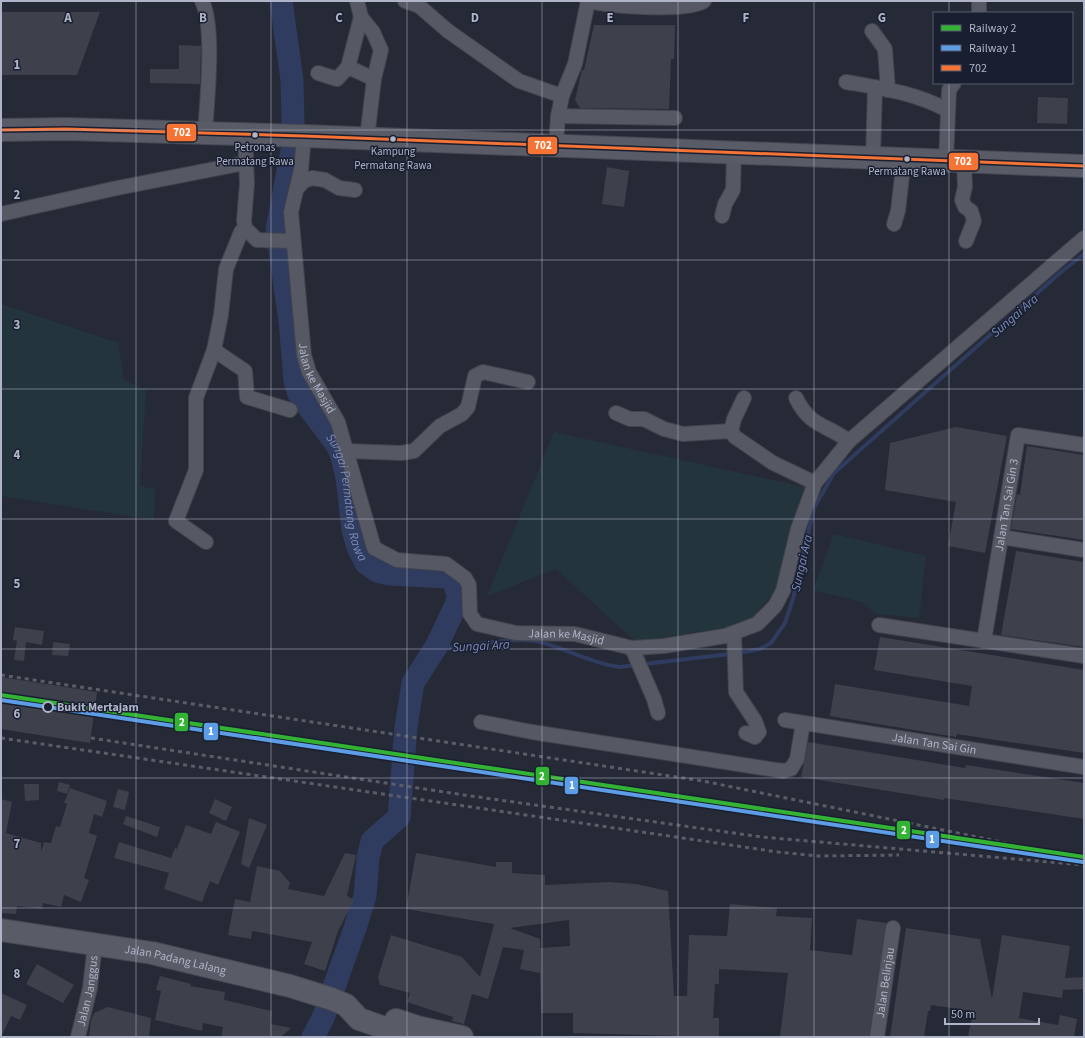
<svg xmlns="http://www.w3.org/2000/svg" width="1085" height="1038" viewBox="0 0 1085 1038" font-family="'Source Sans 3',sans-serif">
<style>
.green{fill:#23343c}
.water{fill:#2f3b5f}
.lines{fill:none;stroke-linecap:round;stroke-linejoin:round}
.stream{stroke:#2f3b5f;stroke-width:4}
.river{stroke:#2f3b5f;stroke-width:23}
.building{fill:#3e414c;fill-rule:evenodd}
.street-casing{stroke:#41444d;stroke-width:16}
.primary-casing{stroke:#434752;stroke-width:24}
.street{stroke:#565964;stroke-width:14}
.primary{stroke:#595b66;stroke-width:22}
.rail{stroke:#5a5d67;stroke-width:3;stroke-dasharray:4 4;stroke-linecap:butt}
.bus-1-casing{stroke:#191f31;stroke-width:6}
.bus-1{stroke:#f57335;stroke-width:3}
.rail-1-casing{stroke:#191f31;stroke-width:7}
.rail-2-casing{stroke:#191f31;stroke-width:7}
.rail-1{stroke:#33b333;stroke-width:4}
.rail-2{stroke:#5c9de6;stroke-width:4}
.grid{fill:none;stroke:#afb4c8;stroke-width:1;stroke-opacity:0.55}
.bus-dot{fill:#afb4c8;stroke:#191f31;stroke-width:1.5}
.stop-dot{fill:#191f31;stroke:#afb4c8;stroke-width:2}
.labels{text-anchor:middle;stroke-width:3;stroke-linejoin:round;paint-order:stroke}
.bus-label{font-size:11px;fill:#afb4c8;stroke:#191f31}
.street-label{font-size:12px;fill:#afb4c8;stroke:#191f31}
.stop-label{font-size:12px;font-weight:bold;fill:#afb4c8;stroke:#191f31;text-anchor:start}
.water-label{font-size:13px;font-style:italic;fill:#7b8bb8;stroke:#191f31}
.grid-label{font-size:13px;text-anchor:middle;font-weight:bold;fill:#afb4c8;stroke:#191f31;stroke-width:3;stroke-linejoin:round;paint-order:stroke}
.line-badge{stroke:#191f31;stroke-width:1.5}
.badge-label{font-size:11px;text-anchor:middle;font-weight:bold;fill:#fff}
</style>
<rect width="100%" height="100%" fill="#262a36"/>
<g class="green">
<path d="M1 304 118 343 124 380 146 390 140 486 155 489 154 520 1 496Z"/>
<path d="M554 432 818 490 776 590 747 624 636 642 556 569 487 596Z"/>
<path d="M834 534 926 556 919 618 876 614 862 602 813 590Z"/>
</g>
<path class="water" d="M315 1011 332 1018 321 1037H305L312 1024Z"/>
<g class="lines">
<path class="stream" d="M436 647 446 648C472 646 516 636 540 642 567 649 591 663 619 667L738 653 760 649 771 643 785 623 793 599 814 508 834 473 1061 272 1084 254"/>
<g class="river">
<path d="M281 1 292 80 293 123"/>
<path id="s1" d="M292 151 277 229 290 321 295 381 299 394 338 446 342 457 347 477 353 530 358 547 366 563 377 571 389 574 447 577 454 580 458 597 456 605 436 647 413 683 406 727 399 817 372 841 368 858 365 896 355 928 323 1018 313 1037"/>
</g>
</g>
<g class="building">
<path d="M1 12H100L77 75H1Z"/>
<path d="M594 25H675L674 59H671L669 109 580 108 575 100 582 70H584Z"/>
<path d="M179 45 201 46 200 84 150 83V69H179Z"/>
<path d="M1038 97 1068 98 1067 124 1037 123Z"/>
<path d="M607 167 629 171 624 207 602 204Z"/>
<path d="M956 427 1007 436 985 553 948 546 956 502 885 490 890 443Z"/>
<path d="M1027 446 1084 455V540L1011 529 1017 494 1020 495Z"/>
<path d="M1016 551 1084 562V647L1001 635Z"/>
<path d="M15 627 44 631 42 645 26 642 24 661 14 660 17 641 13 640Z"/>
<path d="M880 637 1084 670V753L957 734 956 737 830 716 835 684 969 706 972 686 874 670Z"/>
<path d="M53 642 70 644 68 656 52 655Z"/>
<path d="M1 677 97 692 90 743 1 729Z"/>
<path d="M808 742 965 768 966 765 1084 783V819L944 798V800L801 777Z"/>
<path d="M59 782 70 785 67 794 57 791Z"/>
<path d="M24 784H39V800L25 801Z"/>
<path d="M70 788 107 801 102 817 94 814 89 833 97 836 84 878 89 880 81 902 64 895 61 907 43 903 42 909 17 906 16 914 1 913V799L12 802 6 833 41 843V852L44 842 51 843 56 826 60 827 67 804 64 803Z"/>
<path d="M118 789 129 792 125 810 113 807Z"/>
<path d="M215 799 232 807 226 821 209 813Z"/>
<path d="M126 816 160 827 157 837 123 824Z"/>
<path d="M249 818 267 825 249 868 241 864Z"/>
<path d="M216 822 240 832 218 885 210 881 202 902 164 889 169 873 114 858 119 842 171 858 175 848 177 849 186 825 211 834Z"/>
<path d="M345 853 356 855 347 896 354 900 338 931 325 971 304 964 312 942 252 931 251 939 228 935 235 899 250 902 257 866 280 871 290 883 288 889 324 896Z"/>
<path d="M416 853 496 867V862H512V873L545 875V885L609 882 636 884 668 891 674 996H687L689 935 727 936 730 904 777 908 776 916 812 918 810 950 852 955 857 919 886 923 869 1037H780L788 973 719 969V984H715L713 1018H719V1037L573 1033V1013H541L540 973 520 969 524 950 503 947 488 999 472 994 464 1024 452 1021 453 1017 407 1002 410 993 380 985 378 977 391 935 462 957 480 977 494 924 406 909ZM569 920 570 946 540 948V939L510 928Z"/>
<path d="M906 928 980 939 992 999 1002 935 1070 946 1065 978 1084 977V989L1063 990 1062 998 1023 992 1019 1018 1058 1025 1060 1015 1077 1019 1074 1037H968L973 1011 931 1005 930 1011H928L924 1037H890Z"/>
<path d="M37 964 74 985 63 1003 26 984Z"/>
<path d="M160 976 191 984 190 986 225 992 224 1000 272 1011 271 1024 291 1028 281 1037H221L223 1027 203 1023 202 1031 155 1020 161 991 156 990Z"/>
<path d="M1 993 27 1005 20 1020 11 1016 1 1037Z"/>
<path d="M108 1007 151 1018 149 1037H89L91 1021 94 1013Z"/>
</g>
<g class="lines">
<defs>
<g id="street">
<path d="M202 1C215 27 207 101 205 133"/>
<path d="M357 1 361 17 373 32 381 50 374 79 367 138"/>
<path d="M405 1 419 6 448 31 519 81 562 96"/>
<path d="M590 1C607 7 691 12 704 1"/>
<path d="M979 13V1"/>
<path d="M872 31 885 49 888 90"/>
<path d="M348 67 374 79"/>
<path d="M318 73 337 79 348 67 361 17"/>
<path d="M846 82C880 88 916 93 947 110"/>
<path d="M558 116 675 118"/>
<path d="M245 134 247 184 244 221 245 228 257 240 290 241 293 238"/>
<path id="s2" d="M304 136 301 170 291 212 304 355 309 372 338 422 374 548 397 560 446 564 465 578 469 585 470 614 477 624 516 633 575 634 632 648 664 646 725 636 757 624 775 606 783 591 798 529 815 483 849 441 1084 238"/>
<path d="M556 145 558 116 562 96 575 64 588 1"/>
<path d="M873 158 875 87"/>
<path d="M946 161 949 90 954 83"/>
<path d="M964 162 965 187 962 200 965 207 971 211 974 221 966 241"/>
<path d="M298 187 304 181 312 178 325 180 339 188 355 190"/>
<path d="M1 214 117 188 245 163"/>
<path d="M722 216 725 204 733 190 734 152"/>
<path d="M894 224 898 211 904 159"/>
<path d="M214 350 245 371 247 397 290 410"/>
<path d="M744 398 734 419 731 431 735 437 773 463 815 483"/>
<path d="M796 398C810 427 826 424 849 441"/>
<path d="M616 413 630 419H644L664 429 683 434 731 431"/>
<path d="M347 451 401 453 414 451 440 426 462 414 468 407 475 376 483 372 528 382"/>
<path d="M1001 537 1084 550"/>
<path d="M206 542 176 521 196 470V398L214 350 221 315 226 269 241 232 245 228"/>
<path d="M879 625 1084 656"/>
<path d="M734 633 736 692 755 721 759 732 755 737 746 733"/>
<path id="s3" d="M984 641 1018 435 1084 445"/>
<path d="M632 648 654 699 658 713"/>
<path id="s4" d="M785 720 1084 767"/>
<path d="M481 722 532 732 783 771 791 769 797 759 803 723"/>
<path id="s5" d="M78 1037 90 988 95 944"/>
<path id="s6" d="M877 1037 893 928"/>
</g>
<g id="primary">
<path d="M1 130 66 129 304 136 1084 166"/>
<path id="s7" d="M1 930 152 953 290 986 332 999 346 1005 359 1019 411 1037"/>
<path d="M396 1020 417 1027 462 1037"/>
</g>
</defs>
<use href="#street" class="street-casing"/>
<use href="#primary" class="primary-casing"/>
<use href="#street" class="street"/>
<use href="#primary" class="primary"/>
<g class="rail">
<path d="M1 675 703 781 1041 850"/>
<path d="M1 738 778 852 818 856 899 855"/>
<path d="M91 738 464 795 762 837 1084 865"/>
</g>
<defs>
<path id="bus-1" d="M1 130 66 129 304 136 1084 166"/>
</defs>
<use href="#bus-1" class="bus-1-casing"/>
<use href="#bus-1" class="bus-1"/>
<defs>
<path id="rail-1" d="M1 695 1084 857"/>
<path id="rail-2" d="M1 700 1083 862"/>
</defs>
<use href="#rail-1" class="rail-1-casing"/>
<use href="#rail-2" class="rail-2-casing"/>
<use href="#rail-1" class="rail-1"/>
<use href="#rail-2" class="rail-2"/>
</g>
<path class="grid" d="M136 1V1037M271 1V1037M407 1V1037M542 1V1037M678 1V1037M814 1V1037M949 1V13M949 83V1037M1 130H1084M1 260H1084M1 389H1084M1 519H1084M1 649H1084M1 778H1084M1 908H1084"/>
<g class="bus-dot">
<circle cx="255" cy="135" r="3.5"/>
<circle cx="393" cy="139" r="3.5"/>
<circle cx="907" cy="159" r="3.5"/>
</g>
<circle class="stop-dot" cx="48" cy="707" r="5"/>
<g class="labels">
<g class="bus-label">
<text x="255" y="151">Petronas<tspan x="255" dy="14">Permatang Rawa</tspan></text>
<text x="393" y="155">Kampung<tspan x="393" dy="14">Permatang Rawa</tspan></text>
<text x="907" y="175">Permatang Rawa</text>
</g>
<g class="street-label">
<text dy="4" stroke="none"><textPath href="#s2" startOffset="247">Jalan ke Masjid</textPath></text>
<text dy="4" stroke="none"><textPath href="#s3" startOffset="138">Jalan Tan Sai Gin 3</textPath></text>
<text dy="4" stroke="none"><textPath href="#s2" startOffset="666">Jalan ke Masjid</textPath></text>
<text dy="4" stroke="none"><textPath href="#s4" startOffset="151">Jalan Tan Sai Gin</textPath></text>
<text dy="4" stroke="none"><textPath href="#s7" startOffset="177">Jalan Padang Lalang</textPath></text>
<text dy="4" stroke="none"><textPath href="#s6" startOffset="55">Jalan Belinjau</textPath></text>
<text dy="4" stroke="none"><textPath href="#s5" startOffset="47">Jalan Janggus</textPath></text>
</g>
<g class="stop-label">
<text x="57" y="711">Bukit Mertajam</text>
</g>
<g class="water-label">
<text transform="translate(1014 315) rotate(-41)" y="5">Sungai Ara</text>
<text dy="5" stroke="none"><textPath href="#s1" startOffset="363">Sungai Permatang Rawa</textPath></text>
<text transform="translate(801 563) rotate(-77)" y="5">Sungai Ara</text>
<text transform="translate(481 645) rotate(-3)" y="5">Sungai Ara</text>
</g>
</g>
<g class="grid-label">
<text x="68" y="22">A</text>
<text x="203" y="22">B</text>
<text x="339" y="22">C</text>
<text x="475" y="22">D</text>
<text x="610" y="22">E</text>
<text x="746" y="22">F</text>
<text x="882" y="22">G</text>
<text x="17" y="69">1</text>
<text x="17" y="199">2</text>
<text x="17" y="329">3</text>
<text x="17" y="459">4</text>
<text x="17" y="588">5</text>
<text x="17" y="718">6</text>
<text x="17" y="848">7</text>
<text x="17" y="978">8</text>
</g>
<g class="line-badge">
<rect x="166" y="123" width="31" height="19" rx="4" fill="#f57335"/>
<rect x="527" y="136" width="31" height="19" rx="4" fill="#f57335"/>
<rect x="948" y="152" width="31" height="19" rx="4" fill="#f57335"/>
<rect x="174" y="712" width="15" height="20" rx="4" fill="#33b333"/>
<rect x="203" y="722" width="16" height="19" rx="4" fill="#5c9de6"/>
<rect x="535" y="766" width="15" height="20" rx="4" fill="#33b333"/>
<rect x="564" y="776" width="15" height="19" rx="4" fill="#5c9de6"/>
<rect x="896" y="820" width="15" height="20" rx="4" fill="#33b333"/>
<rect x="925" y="830" width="15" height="19" rx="4" fill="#5c9de6"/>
</g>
<g class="badge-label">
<text x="182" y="136">702</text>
<text x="543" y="149">702</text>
<text x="963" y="165">702</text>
<text x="182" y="726">2</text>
<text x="211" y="735">1</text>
<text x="542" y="780">2</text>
<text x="572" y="789">1</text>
<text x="904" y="834">2</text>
<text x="932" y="843">1</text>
</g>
<rect width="1085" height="1038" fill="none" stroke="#afb4c8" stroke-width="4"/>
<rect x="933" y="12" width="140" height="72" fill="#191f31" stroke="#555b6d"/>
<rect x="941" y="25" width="20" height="6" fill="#33b333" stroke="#555b6d"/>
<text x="969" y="32" font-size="12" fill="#afb4c8">Railway 2</text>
<rect x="941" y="45" width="20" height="6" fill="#5c9de6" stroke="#555b6d"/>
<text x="969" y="52" font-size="12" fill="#afb4c8">Railway 1</text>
<rect x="941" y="65" width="20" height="6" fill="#f57335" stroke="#555b6d"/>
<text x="969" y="72" font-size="12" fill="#afb4c8">702</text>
<path d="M945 1018v6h94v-6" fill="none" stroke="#afb4c8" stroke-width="2"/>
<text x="951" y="1018" font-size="12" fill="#afb4c8" stroke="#191f31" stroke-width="3" paint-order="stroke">50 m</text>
</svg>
